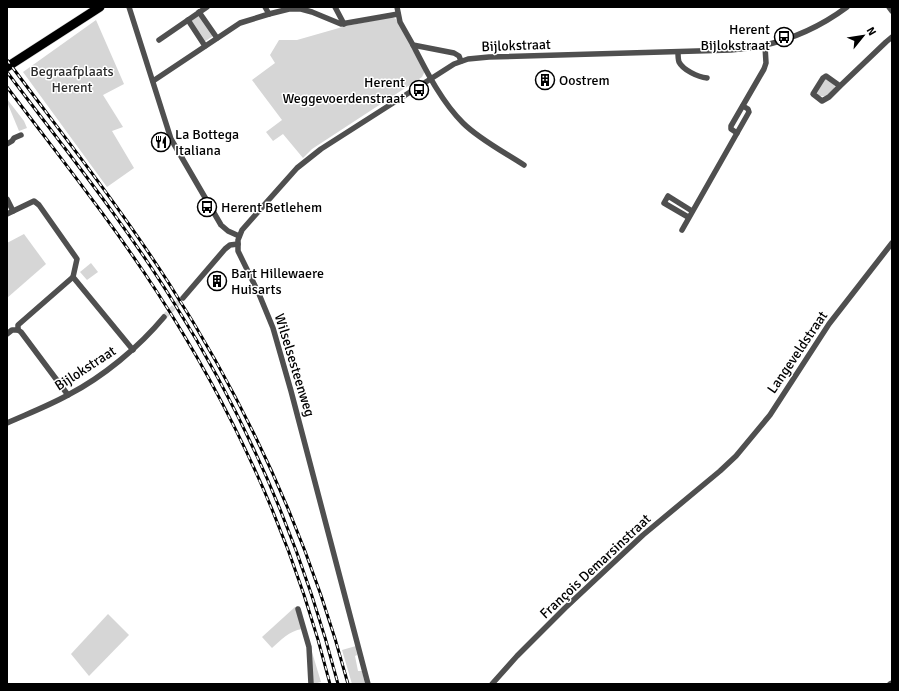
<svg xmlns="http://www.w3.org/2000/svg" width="899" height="691" viewBox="0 0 899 691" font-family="Signika,sans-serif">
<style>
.green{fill:#d6d6d6}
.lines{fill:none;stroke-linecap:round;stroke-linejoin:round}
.minor-tunnel{stroke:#d9d9d9;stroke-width:5.5;stroke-dasharray:5.5 3;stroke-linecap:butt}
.primary-casing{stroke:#dbdbdb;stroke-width:10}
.minor{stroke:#4f4f4f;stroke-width:5.5}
.primary{stroke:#000;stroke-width:9}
.rail-casing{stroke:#000;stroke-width:3}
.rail{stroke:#fff;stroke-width:1.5;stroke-dasharray:4.5;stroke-linecap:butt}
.labels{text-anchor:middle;stroke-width:3;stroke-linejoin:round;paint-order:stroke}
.poi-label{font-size:14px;fill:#000;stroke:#fff;text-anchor:start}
.street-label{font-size:14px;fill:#000;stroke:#fff}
.park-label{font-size:14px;fill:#2d2d2d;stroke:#fff}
</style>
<rect width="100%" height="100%" fill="#fff"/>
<g class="green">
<path d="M199 14 213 36 204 42 190 20Z"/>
<path d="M392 17 396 19 425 71 422 77 312 149 303 158 283 134 273 141 266 132 282 120 252 80 275 63 270 55 279 40H297L346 26Z"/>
<path d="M96 20 124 84 103 95 123 127 112 131 134 168 107 187 23 72Z"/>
<path d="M828 79 835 86C832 93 825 99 818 95L817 93 825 80Z"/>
<path d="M7 99 24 121 27 128 19 131 7 102Z"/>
<path d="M24 234 46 264 7 298V243Z"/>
<path d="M91 263 98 272 87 280 80 272Z"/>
<path d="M295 607 302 629C289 631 281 640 272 648L262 637Z"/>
<path d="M108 614 129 635 89 676 71 654Z"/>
<path d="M356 646 357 655 355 656 358 671H362L365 684H352L342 650Z"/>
<path d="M311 652H312L321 682 313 684Z"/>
</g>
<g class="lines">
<path class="minor-tunnel" d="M164 317 183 298"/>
<defs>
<path id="primary" d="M7 67 100 7"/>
</defs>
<use href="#primary" class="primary-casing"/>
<g class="minor">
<path d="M129 7 171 139 221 225 228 231 239 236"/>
<path d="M265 7 269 14"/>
<path d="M335 7 344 24"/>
<path d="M397 7 400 22 413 45 454 53 459 56 461 61"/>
<path d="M889 7 892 11"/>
<path d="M199 12 217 38"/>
<path d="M188 20 205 46"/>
<path d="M159 40 207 7"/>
<path d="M413 45C427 72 441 101 463 123 479 139 504 152 524 165"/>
<path d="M678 52C678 55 678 59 679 62 683 70 698 77 707 78"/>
<path d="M153 81 240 23 269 14 289 9H301L312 12 341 24 398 14"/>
<path d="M840 86 826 76 823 78 813 94 822 101 829 97 840 86 886 42 892 37"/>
<path d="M737 133 731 129V126L764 69 766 63 765 46"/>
<path d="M7 144 12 141 14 138 21 135"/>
<path d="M7 199 13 211"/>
<path d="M7 214 34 201 39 205 77 259 73 277 133 350"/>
<path d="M688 217 664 203 668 196 692 211"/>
<path d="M682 230 749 112 748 109 743 106"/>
<path d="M183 298 225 249 230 245 238 244"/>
<path d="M18 330V325L73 277"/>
<path d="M7 334 12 330H18L21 332 68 395"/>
<path d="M7 423C27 414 48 406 68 395 103 377 139 347 164 317"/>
<path d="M298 609 309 647 311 684"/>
<path d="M368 684 291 391 273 328 259 294 238 251V240L242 230 297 168 321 149 454 64 468 59 489 57 731 50C774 47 812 33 847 7"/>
<path d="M492 684 517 656 565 608 643 535 720 471 736 456 770 415 829 324 892 243"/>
<path d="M890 684 892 683"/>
</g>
<use href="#primary" class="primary"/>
<defs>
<g id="rail">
<path d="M7 60C62 134 120 207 170 285 249 408 310 542 348 684"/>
<path d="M7 72C64 148 124 222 174 303 248 420 303 550 338 684"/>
<path d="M7 87C58 155 111 221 157 292 235 412 295 545 330 684"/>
</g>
</defs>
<use href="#rail" class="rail-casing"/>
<use href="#rail" class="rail"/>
</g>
<defs>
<symbol id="bus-ring" viewBox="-11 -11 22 22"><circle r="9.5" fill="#fff" stroke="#000" stroke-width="1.5"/><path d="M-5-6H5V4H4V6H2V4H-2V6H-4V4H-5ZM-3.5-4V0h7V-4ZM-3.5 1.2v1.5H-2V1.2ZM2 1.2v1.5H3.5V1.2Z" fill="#000"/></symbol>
<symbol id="building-ring" viewBox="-11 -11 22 22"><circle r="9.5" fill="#fff" stroke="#000" stroke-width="1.5"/><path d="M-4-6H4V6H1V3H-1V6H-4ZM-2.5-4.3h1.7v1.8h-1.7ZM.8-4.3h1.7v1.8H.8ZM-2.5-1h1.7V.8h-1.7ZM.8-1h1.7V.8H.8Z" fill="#000"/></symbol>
<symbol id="restaurant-ring" viewBox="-11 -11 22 22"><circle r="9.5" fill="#fff" stroke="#000" stroke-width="1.5"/><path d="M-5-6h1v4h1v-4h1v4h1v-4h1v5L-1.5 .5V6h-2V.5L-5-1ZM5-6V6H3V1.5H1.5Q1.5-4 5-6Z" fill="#000"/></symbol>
</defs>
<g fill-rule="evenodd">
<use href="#bus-ring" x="773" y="26" width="22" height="22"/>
<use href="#building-ring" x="534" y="69" width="22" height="22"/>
<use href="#bus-ring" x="408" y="79" width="22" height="22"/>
<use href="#restaurant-ring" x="150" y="131" width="22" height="22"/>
<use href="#bus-ring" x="196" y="196" width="22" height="22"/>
<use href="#building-ring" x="206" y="270" width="22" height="22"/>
</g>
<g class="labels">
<g class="poi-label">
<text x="770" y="34" text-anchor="end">Herent<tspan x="770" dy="16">Bijlokstraat</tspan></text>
<text x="559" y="85">Oostrem</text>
<text x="405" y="87" text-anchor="end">Herent<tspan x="405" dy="16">Weggevoerdenstraat</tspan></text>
<text x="175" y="139">La Bottega<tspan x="175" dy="16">Italiana</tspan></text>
<text x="221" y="212">Herent Betlehem</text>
<text x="231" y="278">Bart Hillewaere<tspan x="231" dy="16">Huisarts</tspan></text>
</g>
<g class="street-label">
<text transform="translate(516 45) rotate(-2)" y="5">Bijlokstraat</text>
<text transform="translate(797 352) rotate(-56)" y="5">Langeveldstraat</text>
<text transform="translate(295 365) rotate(73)" y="5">Wilselsesteenweg</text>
<text transform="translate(85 368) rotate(-33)" y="5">Bijlokstraat</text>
<text transform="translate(595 566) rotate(-43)" y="5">François Demarsinstraat</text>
</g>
<g class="park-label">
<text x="72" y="76">Begraafplaats<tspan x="72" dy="16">Herent</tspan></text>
</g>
</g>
<rect width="899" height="691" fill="none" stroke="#000000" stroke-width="16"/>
<g transform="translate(863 36) rotate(60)" stroke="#ffffff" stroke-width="3" paint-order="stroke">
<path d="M0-3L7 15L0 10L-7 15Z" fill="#000000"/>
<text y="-6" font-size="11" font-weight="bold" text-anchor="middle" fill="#000000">N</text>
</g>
</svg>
